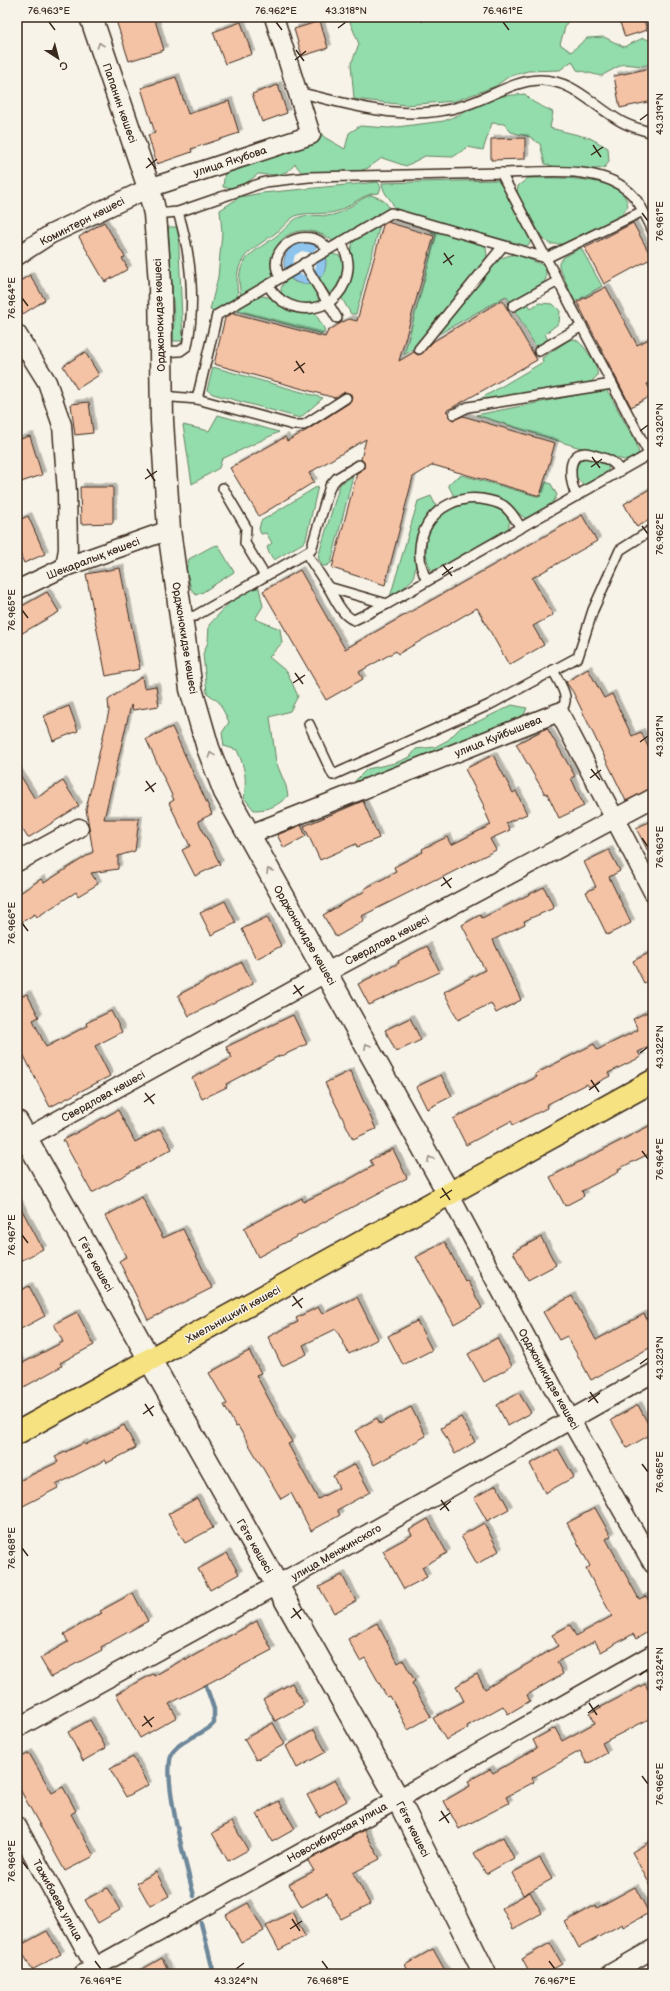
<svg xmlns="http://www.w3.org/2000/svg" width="670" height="1991" viewBox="0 0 670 1991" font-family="'Balsamiq Sans',sans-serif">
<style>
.green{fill:#93dcab;stroke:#678364}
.water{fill:#8fc5ed;stroke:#6d879a}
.pier{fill:#f7f3e8}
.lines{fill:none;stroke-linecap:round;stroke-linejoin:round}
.stream{stroke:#6d879a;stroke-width:4.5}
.building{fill:#f4c2a5;stroke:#3b2a1e;filter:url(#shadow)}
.service-casing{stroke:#3b2a1e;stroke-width:12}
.minor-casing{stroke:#3b2a1e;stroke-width:21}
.tertiary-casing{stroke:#3b2a1e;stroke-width:25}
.secondary-casing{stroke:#3b2a1e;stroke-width:25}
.primary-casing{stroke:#3b2a1e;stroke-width:25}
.service{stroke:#f7f3e8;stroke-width:9}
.minor{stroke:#f7f3e8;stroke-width:18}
.tertiary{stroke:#f7f3e8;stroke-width:22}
.secondary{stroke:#f7f3e8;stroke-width:22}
.primary{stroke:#f7e281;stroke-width:22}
.oneway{stroke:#998e83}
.ticks{fill:none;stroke:#3b2a1e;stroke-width:1.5}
.labels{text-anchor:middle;stroke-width:3;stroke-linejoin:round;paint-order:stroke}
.street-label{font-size:11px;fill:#3b2a1e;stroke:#f7f3e8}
.neatline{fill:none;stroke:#3b2a1e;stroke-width:1.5}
.ticks-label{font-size:10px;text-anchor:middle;fill:#3b2a1e}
</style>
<defs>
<filter id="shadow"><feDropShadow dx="3.5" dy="-3.5" stdDeviation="0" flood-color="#0004"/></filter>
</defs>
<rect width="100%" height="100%" fill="#f7f3e8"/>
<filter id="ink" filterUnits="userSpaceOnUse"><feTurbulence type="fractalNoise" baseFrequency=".025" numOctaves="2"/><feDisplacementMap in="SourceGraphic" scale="8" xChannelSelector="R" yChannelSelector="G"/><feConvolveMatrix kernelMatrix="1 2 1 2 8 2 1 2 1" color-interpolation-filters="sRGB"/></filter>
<g filter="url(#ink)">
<g class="green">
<path d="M351 17H420L422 22 426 17H571L566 24 560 44 571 52 587 38 604 37 624 47 643 38 653 41V63L643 66 623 64 601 76 577 70 572 61 560 70 528 71 508 77 496 86 455 101 406 105 354 99 351 64 359 44 350 22Z"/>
<path d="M525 94 533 102 553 112 550 128 590 138 608 148 609 162 604 168C584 171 564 170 545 164L540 144 530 137 511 132 504 124 492 123 483 150 468 147 453 157 425 156 406 166 382 158 368 168 357 172 302 173 295 164C285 177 274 175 258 174 249 182 236 190 223 187L225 171 319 130 324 137 345 149 349 133 360 126 389 128 444 121 502 96Z"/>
<path d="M528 178C551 178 626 174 628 206L620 218 567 244H550L543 239 517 193 518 186Z"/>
<path d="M497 180 503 187 530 238 531 242 527 246 395 210C391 196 384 197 382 183Z"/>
<path d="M378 182 381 187 379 193C361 193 351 208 335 212 323 215 310 212 298 215 289 218 284 227 277 232 248 253 233 256 238 296L213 311 210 310 218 277 222 232 220 210 240 197 262 193Z"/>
<path d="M371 195C379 198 386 200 389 208L333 241C302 218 266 235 274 276L241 296C233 257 253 254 279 234 286 229 291 220 300 217 311 213 325 218 336 214 349 210 358 199 371 195Z"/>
<path d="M380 225 356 314H351L341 297 352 273 350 252 353 242Z"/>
<path d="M168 227H178L183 341H173L174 318Z"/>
<path d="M431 229 482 243 486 247 487 257 415 348 404 355 436 235 431 233Z"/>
<path d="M581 248 602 286 575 302 559 267V263L564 257Z"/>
<path d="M332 254 340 256C350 267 341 286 331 295L319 279 325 267V257Z"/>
<path d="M516 254 541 264 546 268V279L543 283 510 302 506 296 437 335 497 260 507 256Z"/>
<path d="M290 278 295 282 311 283 320 301C304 311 263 296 290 278Z"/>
<path d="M262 296 273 298 289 310 315 313 325 330 322 334 234 310Z"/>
<path d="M527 302 531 308 539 303 553 304 560 311 559 323 545 334 548 340 536 347 514 309Z"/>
<path d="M574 339C583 342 600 367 597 376L590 383 475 402 543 362 542 358 569 340Z"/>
<path d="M213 367 323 398 300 418 213 394 207 390Z"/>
<path d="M602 390H606L610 395 636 443 639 453 631 460H624L574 446 476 415Z"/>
<path d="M218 415 279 432 222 459 219 468 192 484 183 425 209 431Z"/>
<path d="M585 457 604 462 609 468 605 475 583 485 576 477V465Z"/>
<path d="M462 475 540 497 546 482 551 484 557 495C553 506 537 517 525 518 518 514 513 506 506 502 490 492 471 492 454 496L448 485 454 479Z"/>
<path d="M353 476 331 563 326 566H322L318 557 340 484Z"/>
<path d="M318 486 306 539 303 543 274 560 269 553 267 547 272 543 266 533 261 534 259 529 261 521Z"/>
<path d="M431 496 436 506C409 533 421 548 413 579L399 592 390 597 418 501Z"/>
<path d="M477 503C490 505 502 508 510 520L508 530 438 571 430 569C420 545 430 516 455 506 462 503 470 503 477 503Z"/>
<path d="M218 545 234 572 203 592 196 595 191 589 186 569 189 559 211 547Z"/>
<path d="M259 588 263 606 255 619 280 629 282 643 269 657 287 672 298 696 290 711 270 717 276 762 286 786 288 796C277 806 269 810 254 810L244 798C247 778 245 768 237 750L224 746 222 733 229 722 219 702 207 693 203 654 208 642 209 625 242 589Z"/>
<path d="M512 705 527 708 523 717 506 723 478 741 364 787 355 781 367 769 395 763 410 757 416 749 435 747 448 740 461 727 477 722Z"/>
</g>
<circle class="water" cx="305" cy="263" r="21"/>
<path class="pier" d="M318 247 325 257 317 262 314 272 319 279 315 282 307 276 297 273 290 278 285 272 292 267 295 255 302 251 311 253Z"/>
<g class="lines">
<g class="stream">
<path d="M194 1896C188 1872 158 1768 174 1750 185 1737 204 1735 214 1723V1709L204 1680"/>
<path d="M201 1923 214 1974"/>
</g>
</g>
<g class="building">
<path d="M115 17H154L164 50 129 61Z"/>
<path d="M618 17H643L647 30 625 37Z"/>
<path d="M320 21 328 48 302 56 294 29Z"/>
<path d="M241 22 252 54 225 64 213 32Z"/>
<path d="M651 68 653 80V101L620 108 614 76Z"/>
<path d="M176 77 188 114 229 101 239 133 191 149 192 152 157 164 148 135 155 133 141 88Z"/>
<path d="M278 85 287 113 262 122 252 94Z"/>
<path d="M525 138V159L491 160V139Z"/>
<path d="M104 222 125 257 122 258 128 269 105 282 79 237Z"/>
<path d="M387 222 434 236 399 361 414 352 418 355 421 354 434 341 502 300 537 360 446 411 448 412 449 417 453 420 463 416 555 443 540 496 433 465 413 477 385 585 332 568 357 473 364 468V462L361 459 366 439 309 473 314 482 259 516 230 468 285 437 287 441 307 430 349 403 352 398 351 394 345 392 335 398 214 364 225 318 233 313 325 337 328 331 339 324 349 319 357 321 383 225Z"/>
<path d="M633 223 652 258 604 284 585 248Z"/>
<path d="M30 275 45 300 23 314 17 305V283Z"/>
<path d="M606 287 637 345 653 337V382L647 384 653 395 631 407 577 302Z"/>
<path d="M85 352 99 375 77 389 63 366Z"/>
<path d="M89 402 93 433 75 435 71 404Z"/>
<path d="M30 436 42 475 21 482 17 471V440Z"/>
<path d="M80 487H113V523L81 524Z"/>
<path d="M653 487V518L637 527 624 504Z"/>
<path d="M582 515 597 541 532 578 553 615 533 626 544 645 509 665 477 608 398 654 396 651 359 672 363 679 326 700 263 591 300 570 345 649Z"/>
<path d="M28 516 45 554 24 563 17 547V521Z"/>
<path d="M120 568 140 669 106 676 86 574Z"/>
<path d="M47 592 59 612 17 636V609Z"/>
<path d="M588 669 604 698 612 694 632 736 641 732 653 757V788L626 801 573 692 566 682Z"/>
<path d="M142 677 144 688 156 686 159 706 133 710 131 705 104 819H139L135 851 118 856V869L91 873 98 884 78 896 76 892 37 917 35 914 17 925V895L41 879 44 883 93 852 86 809 109 711 108 700Z"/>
<path d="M69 706 78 731 53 741 44 716Z"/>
<path d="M172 727 212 814 198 821 220 864 195 876 182 850 190 846 169 803 174 800 146 739Z"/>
<path d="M547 728 575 776 571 778 584 806 559 818 547 793 545 794 516 744Z"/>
<path d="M493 755 513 793 516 791 527 814 506 823 510 830 490 839 496 850 437 880 436 879 362 916 364 921 336 937 323 915 365 891 364 889 396 872 394 867 423 852 422 849 447 837 451 845 491 825 483 807 484 806 465 769Z"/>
<path d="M17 770 35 799 63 781 79 806 28 838 17 821Z"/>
<path d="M363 801 379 838 357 847 356 844 320 860 304 826Z"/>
<path d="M653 820V861L636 828Z"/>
<path d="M301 825 306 836 284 848 277 835Z"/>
<path d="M609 850 620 871 609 877 631 923 607 935 586 892 596 887 584 862Z"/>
<path d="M544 887 554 908 524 921 525 924 493 940 521 1000 496 1013 491 1003 458 1020 444 992 485 970 462 925 480 915 482 918Z"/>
<path d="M225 901 236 923 211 935 200 913Z"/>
<path d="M267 917 281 946 256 959 242 929Z"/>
<path d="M427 946 440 972 369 1005 358 984 399 963 398 961Z"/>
<path d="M653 951V978L644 983 633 961Z"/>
<path d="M242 962 253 984 189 1016 178 995Z"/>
<path d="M27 994 39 1017 33 1020 46 1047 87 1026 86 1023 111 1011 122 1032 95 1046 110 1076 50 1107 23 1054 17 1057V999Z"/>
<path d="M653 1009V1045L638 1052 641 1057 608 1073 610 1076 589 1087 587 1084 546 1105 547 1108 513 1125 511 1121 466 1145 453 1119 537 1077 535 1074 594 1044 597 1050 638 1030 633 1019Z"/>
<path d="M293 1015 307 1044 282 1056 281 1055 226 1084 227 1087 202 1099 192 1078 232 1058 226 1047Z"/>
<path d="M410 1018 421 1040 396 1052 385 1030Z"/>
<path d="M350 1071 376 1129 353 1139 325 1083Z"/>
<path d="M441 1075 452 1096 427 1109 416 1087Z"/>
<path d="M118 1110 135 1142 160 1129 172 1149 92 1193 63 1140Z"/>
<path d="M653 1124V1152L618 1169 619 1172 582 1191 584 1196 565 1206 550 1177Z"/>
<path d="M393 1149 407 1178 258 1257 244 1228 302 1198 303 1202 341 1184 373 1166 370 1160Z"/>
<path d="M142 1197 163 1238 183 1229 212 1288 148 1320 119 1261 126 1257 105 1216Z"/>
<path d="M17 1201 43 1249 17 1263Z"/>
<path d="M541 1237 556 1265 528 1280 513 1252Z"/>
<path d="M445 1242 465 1281 467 1280 482 1308 454 1324 416 1257Z"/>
<path d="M29 1286 45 1316 17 1331V1293Z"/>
<path d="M572 1296 596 1340 644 1314 653 1330V1346L591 1380 567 1336 559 1340 543 1312Z"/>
<path d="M357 1297 378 1339 349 1354 336 1329 303 1345 307 1354 282 1366 268 1337 298 1322 296 1318 318 1307 322 1314Z"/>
<path d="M77 1312 94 1345 60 1363 62 1366 17 1391V1357L21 1364 63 1342 54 1324Z"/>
<path d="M417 1321 432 1350 403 1365 388 1336Z"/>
<path d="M497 1338 512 1366 484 1382 468 1354Z"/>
<path d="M249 1351 261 1373 256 1375 292 1442 288 1444 318 1499 339 1488 333 1476 355 1464 370 1492 337 1510 340 1515 311 1531 291 1493 281 1499 238 1426 236 1427 224 1405 227 1404 209 1373Z"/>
<path d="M519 1393 531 1413 508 1426 497 1405Z"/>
<path d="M638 1405 653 1433 627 1448 611 1420Z"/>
<path d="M411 1407 426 1436 374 1465 355 1431 377 1418 380 1424Z"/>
<path d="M461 1417 475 1442 455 1454 441 1428Z"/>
<path d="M124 1425 136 1448 107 1463 105 1460 56 1485 58 1488 17 1509V1482L58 1462 55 1457 84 1443 85 1445Z"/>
<path d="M558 1449 574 1477 545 1493 530 1464Z"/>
<path d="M496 1485 509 1509 487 1521 474 1498Z"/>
<path d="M197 1498 213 1528 185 1543 168 1514Z"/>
<path d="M595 1508 611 1536 606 1539 639 1599 646 1596 653 1608V1629L636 1639 633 1634 601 1652 595 1641 557 1662 563 1674 527 1695 530 1701 508 1714 503 1706 467 1726 468 1728 446 1740 433 1718 464 1701 456 1686 477 1674 485 1689 558 1646 552 1635 570 1625 576 1636 612 1616 586 1569 590 1566 567 1523Z"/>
<path d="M428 1519 447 1553 422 1567 427 1577 404 1589 383 1551 412 1535 409 1530Z"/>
<path d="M484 1523 499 1551 477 1564 461 1536Z"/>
<path d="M227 1553 239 1574 210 1590 198 1569Z"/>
<path d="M342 1575 356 1601 334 1613 319 1587Z"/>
<path d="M133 1593 148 1621 101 1647 102 1650 51 1677 40 1658 68 1642 64 1634 102 1613 100 1611Z"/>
<path d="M257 1621 272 1650 169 1704 177 1717 140 1738 116 1694 153 1674 154 1676 186 1658V1660Z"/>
<path d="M377 1623 398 1663 403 1660 415 1681 412 1683 431 1717 408 1730 390 1696 387 1697 365 1658 360 1661 348 1639Z"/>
<path d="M292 1683 304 1705 275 1721 263 1699Z"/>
<path d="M645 1684 653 1698V1717L602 1743 607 1753 587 1764 580 1751 532 1778 534 1782 506 1797 509 1803 459 1829 444 1801 470 1786 468 1781 490 1769 493 1773 537 1748 533 1740 555 1728 562 1741 595 1723 590 1713Z"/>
<path d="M90 1720 106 1748 83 1761 68 1732Z"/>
<path d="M273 1723 285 1744 256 1760 244 1739Z"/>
<path d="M314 1730 326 1752 297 1768 286 1746Z"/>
<path d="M29 1753 52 1793 63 1787 76 1811 71 1814 94 1856 65 1871 17 1784V1760Z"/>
<path d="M133 1757 148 1785 126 1797 110 1769Z"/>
<path d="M335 1780 347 1801 319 1817 307 1795Z"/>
<path d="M279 1801 295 1829 272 1842 257 1814Z"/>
<path d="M232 1822 248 1850 228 1861 212 1833Z"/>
<path d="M364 1830 380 1859 353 1873 370 1904 341 1919 327 1893 302 1907 289 1884 314 1871 308 1861Z"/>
<path d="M503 1837 514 1858 486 1874 474 1853Z"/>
<path d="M653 1840V1890L632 1852Z"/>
<path d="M540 1858 552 1879 523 1895 512 1873Z"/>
<path d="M156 1872 169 1896 150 1906 137 1883Z"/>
<path d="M635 1887 649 1913 623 1927 622 1924 579 1948 565 1922 596 1905 597 1908Z"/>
<path d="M107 1888 120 1910 98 1923 85 1900Z"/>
<path d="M530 1892 542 1913 513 1929 502 1908Z"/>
<path d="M248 1903 264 1931 241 1943 226 1915Z"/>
<path d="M292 1912 305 1936 279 1950 266 1926Z"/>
<path d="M47 1931 61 1954 32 1970 19 1946Z"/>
<path d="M550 1943 562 1964 544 1974H530L522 1959Z"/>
<path d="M433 1949 447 1974H410L405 1965Z"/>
<path d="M162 1958 170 1974H134Z"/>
</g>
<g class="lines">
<defs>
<g id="service">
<path d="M298 92C351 105 407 123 462 106 488 99 512 81 539 80 573 79 594 107 622 122 631 127 643 130 653 133"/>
<path d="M501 173C539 173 596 164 627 190 639 199 646 217 653 231"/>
<path d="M155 214 178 212 265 182 309 177 501 173 648 452 646 456 387 604 328 587 306 553"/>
<path d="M304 263 337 318"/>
<path d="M280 277C263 247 308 222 328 249"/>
<path d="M268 285C289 323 345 313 348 268 349 259 345 250 341 242"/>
<path d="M513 306 558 281"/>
<path d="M419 349 503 246"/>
<path d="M539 351 582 326"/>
<path d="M161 352 180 351 187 346C196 303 191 254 178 212"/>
<path d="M161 396 197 399 293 425H304L346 398"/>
<path d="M197 399 217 315 391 213 546 258 643 211"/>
<path d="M454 414 468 407 612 384"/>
<path d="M223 488 246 527 245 543 265 576"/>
<path d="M577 496C571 485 564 454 585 453 588 453 593 455 597 456 608 459 614 461 620 471"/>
<path d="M427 581C406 541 433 494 481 499 488 500 498 502 504 506 512 512 516 520 521 528"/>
<path d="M328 587C335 598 341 615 354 620L387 604"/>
<path d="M181 617 195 616 311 550 330 486 337 478 359 465"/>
<path d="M553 670C560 685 573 699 559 712"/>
<path d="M309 724 333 775 489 705 578 657 593 610 620 550 653 529"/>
</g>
<g id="minor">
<path d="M17 256 51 234 149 188 311 135 274 17"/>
<path d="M17 334 47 382 62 425 67 492 68 549 65 567"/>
<path d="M17 590 65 567 169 530"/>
<path d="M248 835 559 712 653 892"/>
<path d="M17 862 79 828"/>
<path d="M17 1143 327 972 653 798"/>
<path d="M449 1194 570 1419 653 1564"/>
<path d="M17 1728 277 1585 653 1373"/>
<path d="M17 1826 99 1974"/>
<path d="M83 1974 398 1799 653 1654"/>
<path d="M610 1974 653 1949"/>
</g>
<path id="tertiary" d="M17 1122 150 1360"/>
<g id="secondary">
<path d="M91 17 149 188 155 214 160 283 162 421 169 530 191 689 208 748 225 792 449 1194"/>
<path d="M150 1360 398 1799 485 1974"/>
</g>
<path id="primary" d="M17 1433 653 1081"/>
</defs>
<use href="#service" class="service-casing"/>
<use href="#minor" class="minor-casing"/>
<use href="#tertiary" class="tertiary-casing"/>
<use href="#secondary" class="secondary-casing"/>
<use href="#primary" class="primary-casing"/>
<use href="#service" class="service"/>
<use href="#minor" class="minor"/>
<use href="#tertiary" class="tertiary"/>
<use href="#secondary" class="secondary"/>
<use href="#primary" class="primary"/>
</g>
<defs><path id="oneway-chevron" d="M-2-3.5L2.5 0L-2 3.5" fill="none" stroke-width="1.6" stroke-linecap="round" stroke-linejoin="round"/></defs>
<g class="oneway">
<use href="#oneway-chevron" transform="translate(100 45) rotate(-109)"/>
<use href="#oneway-chevron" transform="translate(211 755) rotate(-110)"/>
<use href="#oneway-chevron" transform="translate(269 871) rotate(-120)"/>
<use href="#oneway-chevron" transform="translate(367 1046) rotate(-119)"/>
<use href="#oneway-chevron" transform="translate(430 1159) rotate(-119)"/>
</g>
</g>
<path class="ticks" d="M49 22 55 30M276 22 282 30M503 22 509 30M338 28 346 22M296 50 304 61M295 60 306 51M640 120 648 114M593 145 601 157M591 155 603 147M148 158 156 169M146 168 157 159M642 213 648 221M444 253 452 265M443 263 454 255M22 298 28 306M296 361 304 373M294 371 305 363M640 431 648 425M592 457 600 468M591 467 602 459M147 469 155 481M145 479 157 471M642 526 648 534M443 565 452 576M442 575 453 567M22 610 28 618M295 673 303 684M293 683 305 675M640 742 648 736M591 769 600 780M590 778 601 770M146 781 154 792M145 791 156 783M642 838 648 847M443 877 451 888M441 886 452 878M22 923 28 931M294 985 302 996M293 994 304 986M640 1053 648 1047M591 1080 599 1092M589 1090 600 1082M145 1093 154 1104M144 1102 155 1094M642 1151 648 1159M442 1188 450 1200M440 1198 452 1190M22 1235 28 1243M293 1296 302 1308M292 1306 303 1298M640 1364 648 1358M590 1392 598 1403M588 1402 600 1393M145 1404 153 1416M143 1414 154 1406M642 1464 648 1472M441 1500 449 1511M440 1510 451 1501M22 1548 28 1556M293 1608 301 1619M291 1618 302 1609M640 1675 648 1669M589 1703 597 1715M588 1713 599 1705M144 1716 152 1727M142 1726 154 1717M642 1776 648 1784M441 1811 449 1823M439 1821 450 1813M22 1861 28 1869M292 1919 300 1931M290 1929 302 1921M95 1961 101 1969M322 1961 328 1969M549 1961 555 1969M236 1969 244 1963"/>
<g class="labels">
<g class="street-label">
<text transform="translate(120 103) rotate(71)" y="4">Папанин көшесі</text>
<text transform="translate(230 161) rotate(-18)" y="4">улица Якубова</text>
<text transform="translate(82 221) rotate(-27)" y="4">Коминтерн көшесі</text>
<text transform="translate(159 315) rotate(-92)" y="4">Орджонокидзе көшесі</text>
<text transform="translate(93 558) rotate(-21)" y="4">Шекаралық көшесі</text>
<text transform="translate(185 638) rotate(81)" y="4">Орджонокидзе көшесі</text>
<text transform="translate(498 736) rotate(-22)" y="4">улица Куйбышева</text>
<text transform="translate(305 935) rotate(60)" y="4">Орджонокидзе көшесі</text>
<text transform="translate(387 940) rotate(-28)" y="4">Свердлова көшесі</text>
<text transform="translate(103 1096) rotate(-29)" y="4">Свердлова көшесі</text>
<text transform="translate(96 1264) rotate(61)" y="4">Гёте көшесі</text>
<text transform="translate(233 1314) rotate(-29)" y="4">Хмельницкий көшесі</text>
<text transform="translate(549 1379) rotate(61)" y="4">Орджоникидзе көшесі</text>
<text transform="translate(255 1546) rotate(60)" y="4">Гёте көшесі</text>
<text transform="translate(336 1552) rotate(-30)" y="4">улица Менжинского</text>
<text transform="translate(413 1829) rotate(63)" y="4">Гёте көшесі</text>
<text transform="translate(337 1832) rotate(-29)" y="4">Новосибирская улица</text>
<text transform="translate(58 1900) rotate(61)" y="4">Тажибаева улица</text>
</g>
</g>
<rect width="670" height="1991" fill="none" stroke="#f7f3e8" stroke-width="44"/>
<g transform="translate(58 58) rotate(144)" stroke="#f7f3e8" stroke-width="3" paint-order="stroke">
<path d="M0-3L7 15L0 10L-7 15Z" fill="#3b2a1e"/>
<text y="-6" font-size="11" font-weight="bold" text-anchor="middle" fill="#3b2a1e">С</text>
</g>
<rect x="22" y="22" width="626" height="1947" class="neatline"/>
<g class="ticks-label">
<text x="49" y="14">76.963°E</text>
<text x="276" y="14">76.962°E</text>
<text x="346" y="14">43.318°N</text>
<text x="503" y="14">76.961°E</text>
<text transform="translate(659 114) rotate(-90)" y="4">43.319°N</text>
<text transform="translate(659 221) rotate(-90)" y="4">76.961°E</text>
<text transform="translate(11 298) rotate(-90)" y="4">76.964°E</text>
<text transform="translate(659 425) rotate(-90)" y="4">43.320°N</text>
<text transform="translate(659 534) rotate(-90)" y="4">76.962°E</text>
<text transform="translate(11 610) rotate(-90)" y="4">76.965°E</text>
<text transform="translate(659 736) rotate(-90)" y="4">43.321°N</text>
<text transform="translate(659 847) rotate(-90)" y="4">76.963°E</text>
<text transform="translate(11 923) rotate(-90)" y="4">76.966°E</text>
<text transform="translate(659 1047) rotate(-90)" y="4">43.322°N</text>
<text transform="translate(659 1159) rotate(-90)" y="4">76.964°E</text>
<text transform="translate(11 1235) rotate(-90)" y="4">76.967°E</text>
<text transform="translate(659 1358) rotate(-90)" y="4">43.323°N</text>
<text transform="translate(659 1472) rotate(-90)" y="4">76.965°E</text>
<text transform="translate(11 1548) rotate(-90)" y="4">76.968°E</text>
<text transform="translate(659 1669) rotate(-90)" y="4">43.324°N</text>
<text transform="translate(659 1784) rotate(-90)" y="4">76.966°E</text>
<text transform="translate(11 1861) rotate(-90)" y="4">76.969°E</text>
<text x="101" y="1984">76.969°E</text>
<text x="236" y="1984">43.324°N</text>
<text x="328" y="1984">76.968°E</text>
<text x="555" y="1984">76.967°E</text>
</g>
</svg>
